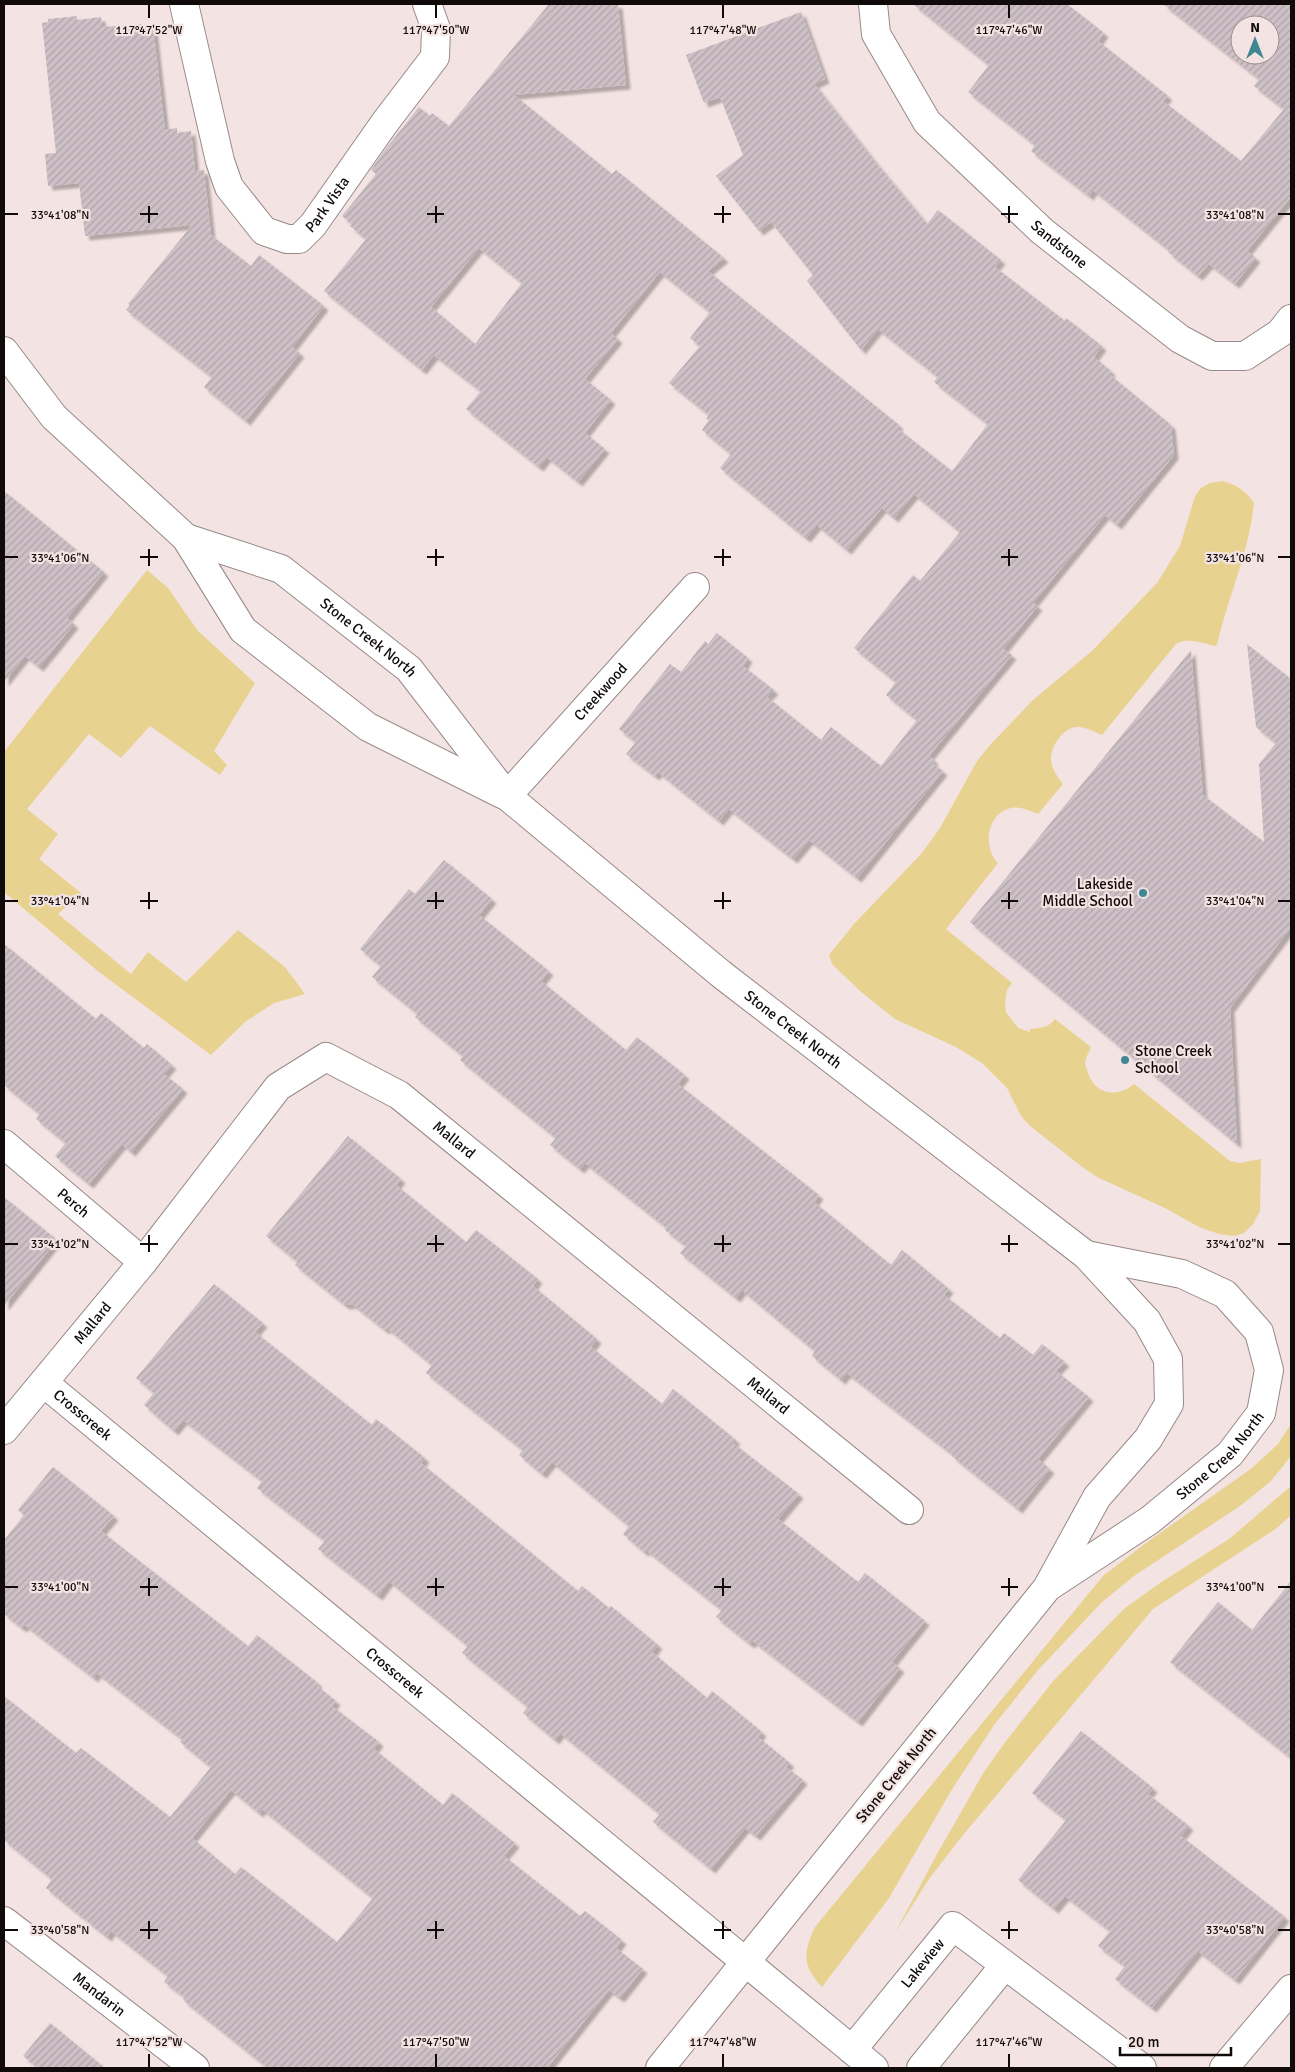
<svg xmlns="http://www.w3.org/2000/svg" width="1295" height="2072" viewBox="0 0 1295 2072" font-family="Signika,sans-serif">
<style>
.green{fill:#e8d290}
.building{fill:url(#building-hatch);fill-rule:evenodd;filter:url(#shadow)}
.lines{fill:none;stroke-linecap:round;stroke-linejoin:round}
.minor-casing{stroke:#978988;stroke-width:30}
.tertiary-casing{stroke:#978988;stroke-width:30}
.minor{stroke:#fff;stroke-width:28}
.tertiary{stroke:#fff;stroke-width:28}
.ticks{fill:none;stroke:#100b0a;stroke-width:2}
.poi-dot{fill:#418693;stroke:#f3e3e2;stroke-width:2}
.labels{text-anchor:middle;stroke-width:4.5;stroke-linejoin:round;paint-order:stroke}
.street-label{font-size:15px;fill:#100b0a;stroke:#f3e3e2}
.poi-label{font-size:15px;fill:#100b0a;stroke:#f3e3e2;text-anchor:end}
.ticks-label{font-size:12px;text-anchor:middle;fill:#100b0a;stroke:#f3e3e2;stroke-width:4.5;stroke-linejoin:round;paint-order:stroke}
</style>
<defs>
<pattern id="building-hatch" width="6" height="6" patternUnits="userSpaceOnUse" patternTransform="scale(1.25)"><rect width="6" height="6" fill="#cdc0c6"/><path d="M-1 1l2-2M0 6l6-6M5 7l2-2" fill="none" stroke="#afa4a9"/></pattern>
<filter id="shadow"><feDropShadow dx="4.5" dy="4.5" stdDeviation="1" flood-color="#0004"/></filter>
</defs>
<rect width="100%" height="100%" fill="#f3e3e2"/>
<g class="green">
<path d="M1222 481C1237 485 1245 490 1254 503 1249 553 1228 597 1217 645L1215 646C1203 643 1186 637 1176 644L1102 735C1095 732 1084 726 1076 727 1062 729 1051 746 1051 759 1051 768 1057 776 1063 784L1038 814C1031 811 1019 806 1011 808 987 813 982 847 998 863L946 929 1012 983 1007 990 1005 1002 1006 1012 1018 1028 1030 1032V1029C1041 1028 1048 1028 1055 1019L1091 1047C1089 1052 1086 1057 1085 1062 1085 1065 1087 1070 1088 1073 1095 1095 1118 1098 1134 1084L1230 1161 1239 1163 1261 1159 1260 1211 1253 1224 1244 1233 1235 1236 1219 1234 1199 1227 1165 1208 1099 1178 1085 1169 1030 1126 1021 1116 1007 1088 982 1063 956 1047 895 1019 860 991 832 964 829 955 854 924 922 853 940 828 977 761 990 745 1033 700 1092 651 1157 583 1180 546 1195 496 1201 488 1210 483Z"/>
<path d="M147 570 168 588 198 631 255 683 214 751 227 765 220 775 150 726 121 758 89 734 27 809 58 834 39 859 81 893 58 914 131 974 148 952 186 982 238 930 285 967 305 994 274 1003 245 1022 211 1055 99 972 4 892V752Z"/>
<path d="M1291 1424V1456L1271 1481 1240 1506 1134 1576 1102 1602 1039 1669 994 1725 951 1791 889 1898 822 1987C802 1965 803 1953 815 1927L1103 1576 1146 1543 1252 1468 1278 1444Z"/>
<path d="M1291 1486V1515L1277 1528 1153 1609 963 1835 929 1879 895 1933 937 1854 984 1772 1006 1741 1054 1680 1125 1608 1160 1583 1229 1539Z"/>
</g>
<g class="building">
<path d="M549 4H618L626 85 514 95 612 174 616 170 724 258 708 271 899 425 897 428 952 471 988 424 934 382 938 377 878 329 861 350 807 281 813 275 771 222 759 231 716 176 743 155 720 97 704 103 686 55 801 12 825 79 814 84 876 163 927 224 938 210 1001 260 995 267 1065 321 1066 318 1102 346 1094 357 1111 371 1109 374 1171 425 1174 455 1117 525 1105 515 1033 603 1038 606 1003 649 1012 655 929 756 934 760 932 763 943 771 857 878 809 840 793 859 729 809 719 821 658 772 655 776 626 754 636 742 619 729 670 664 681 672 705 641 708 644 717 633 748 658 743 666 774 690 767 697 821 740 831 727 881 766 917 720 886 695 896 682 854 648 913 575 920 581 960 532 914 494 894 518 882 508 847 550 817 525 806 538 720 468 731 454 702 430 709 420 706 419 709 415 669 383 700 346 690 338 710 312 660 272 611 333 618 339 585 379 611 400 585 433 605 449 578 482 547 457 539 467 466 409 481 391 434 355 422 370 324 291 366 239 350 226 352 224 342 216 376 174 371 170 384 151 419 107 430 116 432 113 449 126ZM479 248 522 283 475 344 431 307Z"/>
<path d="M913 4H1067L1104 33 1098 41 1168 96 1163 101 1241 161 1284 109 1254 86 1259 79 1163 4H1291V197L1247 251 1256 258 1235 284 1209 264 1198 276 1168 252 1169 250 1093 190 1089 196 1031 151 1035 145 968 92 989 65ZM1240 25H1270V55H1240Z"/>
<path d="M77 16V20L101 17 102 27 142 24V27L153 26 165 130 177 128V133L191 131 195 171 204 170 211 235 251 266 259 255 324 306 292 347 300 353 246 421 204 387 212 377 126 310 130 305 128 304 192 225 85 236 79 183 48 186 45 154 56 153 42 23 48 22V19Z"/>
<path d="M4 491 104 572 67 618 74 624 39 667 25 656 4 682Z"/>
<path d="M1247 644 1291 679V927L1230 1008 1237 1144 970 922 1191 650 1203 795 1264 842 1259 764 1276 743 1256 727Z"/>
<path d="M444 860 492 899 479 915 549 971 541 981 626 1050 637 1037 685 1075 678 1084 819 1195 814 1202 891 1265 902 1250 949 1289 944 1295 1000 1338 1004 1333 1033 1355 1042 1344 1065 1362 1056 1371 1089 1397 1038 1459 1050 1469 1018 1509 952 1456 953 1455 847 1373 841 1380 812 1356 815 1351 742 1290 736 1298 680 1253 686 1246 665 1230 667 1228 585 1163 580 1169 550 1145 556 1138 460 1060 463 1056 415 1017 418 1014 372 977 381 966 360 949 409 889 415 894Z"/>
<path d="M4 944 96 1019 101 1013 144 1048 147 1044 172 1065 164 1074 183 1089 131 1152 122 1144 89 1184 55 1156 66 1143 36 1119 40 1114 4 1085Z"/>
<path d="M348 1136 401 1179 396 1185 466 1242 476 1230 538 1279 533 1286 597 1339 591 1347 662 1404 673 1389 736 1440 733 1443 799 1494 778 1519 858 1582 865 1573 925 1621 892 1662 900 1668 858 1722 753 1641 750 1644 716 1617 722 1610 646 1550 644 1552 623 1534 629 1526 552 1462 542 1474 519 1455 523 1450 426 1373 432 1365 387 1328 385 1330 352 1304 345 1305 295 1265 298 1262 266 1236Z"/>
<path d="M4 1197 57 1240 4 1306Z"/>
<path d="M214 1284 263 1323 255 1332 372 1425 376 1419 425 1458 421 1463 578 1591 582 1586 609 1608 611 1606 658 1645 652 1652 707 1698 712 1691 762 1732 758 1737 790 1763 786 1767 803 1780 756 1836 745 1828 711 1869 653 1822 660 1814 560 1733 555 1740 523 1713 528 1707 462 1653 468 1646 389 1581 378 1596 318 1549 325 1541 257 1488 262 1481 183 1420 174 1431 144 1405 154 1393 136 1378Z"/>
<path d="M53 1467 114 1516 101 1531 248 1646 257 1635 318 1683 316 1685 336 1701 332 1706 379 1742 374 1749 443 1805 452 1793 515 1843 504 1856 580 1916 585 1911 622 1940 616 1948 643 1969 620 1998 609 1990 547 2068H268L183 2000 185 1997 164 1982 168 1976 111 1931 107 1937 46 1888 52 1879 4 1840V1696L76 1753 81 1748 170 1817 211 1767 180 1742 182 1739 97 1673 94 1678 25 1625 22 1628 4 1614V1540L24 1515 18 1510ZM231 1790 259 1813 262 1809 373 1898 337 1942 241 1867 235 1874 192 1838Z"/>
<path d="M1291 1581V1758L1170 1662 1218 1602 1252 1630Z"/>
<path d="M1081 1731 1153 1788 1148 1794 1189 1826 1181 1836 1285 1917 1235 1980 1198 1951 1152 2008 1115 1979 1125 1966 1098 1946 1110 1931 1065 1896 1054 1909 1018 1880 1066 1820 1032 1793Z"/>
<path d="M50 2023 105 2068H39L23 2056Z"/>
</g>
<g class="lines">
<defs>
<g id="minor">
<path id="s1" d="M184 4 220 161 229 187 264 231 287 239H299L313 225 386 121 435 57 436 29 427 4"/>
<path id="s2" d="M873 4 876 34 927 122 1042 231 1180 339 1212 356H1245L1280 333 1291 319"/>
<path id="s3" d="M507 796 695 587"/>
<path id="s4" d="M4 1144 143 1262"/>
<path id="s5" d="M44 1383 874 2068"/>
<path id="s6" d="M4 1430 143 1262 278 1087 326 1057 399 1095 909 1510"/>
<path id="s7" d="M4 1921 195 2068"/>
<path id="s8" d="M852 2050 953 1926 1142 2068"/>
<path d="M921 2068 1004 1966"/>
<path d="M1224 2068 1291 1989"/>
</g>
<g id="tertiary">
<path d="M4 351 54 417 186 538 243 630 368 727 502 794"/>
<path id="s9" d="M186 538 281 569 409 669 507 796 721 974 1086 1255 1147 1321 1168 1359 1169 1404 1148 1439 1097 1497 1047 1588 660 2068"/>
<path id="s10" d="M1051 1585 1150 1520 1230 1454 1261 1413 1269 1370 1259 1332 1225 1294 1182 1274 1086 1255"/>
</g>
</defs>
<use href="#minor" class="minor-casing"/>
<use href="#tertiary" class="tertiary-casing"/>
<use href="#minor" class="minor"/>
<use href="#tertiary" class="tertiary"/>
</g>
<path class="ticks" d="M149 5V18M436 5V18M723 5V18M1009 5V18M149 206V223M436 206V223M723 206V223M1009 206V223M5 214H18M140 214H158M427 214H444M714 214H731M1001 214H1018M1278 214H1290M149 549V566M436 549V566M723 549V566M1009 549V566M5 557H18M140 557H158M427 557H444M714 557H731M1001 557H1018M1278 557H1290M149 892V909M436 892V909M723 892V909M1009 892V909M5 901H18M140 901H158M427 901H444M714 901H731M1001 901H1018M1278 901H1290M149 1235V1252M436 1235V1252M723 1235V1252M1009 1235V1252M5 1244H18M140 1244H158M427 1244H444M714 1244H731M1001 1244H1018M1278 1244H1290M149 1578V1596M436 1578V1596M723 1578V1596M1009 1578V1596M5 1587H18M140 1587H158M427 1587H444M714 1587H731M1001 1587H1018M1278 1587H1290M149 1921V1939M436 1921V1939M723 1921V1939M1009 1921V1939M5 1930H18M140 1930H158M427 1930H444M714 1930H731M1001 1930H1018M1278 1930H1290M149 2054V2067M436 2054V2067M723 2054V2067M1009 2054V2067"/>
<g class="poi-dot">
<circle cx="1143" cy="893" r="5"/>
<circle cx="1125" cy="1060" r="5"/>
</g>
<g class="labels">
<g class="street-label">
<text dy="5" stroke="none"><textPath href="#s1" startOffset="326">Park Vista</textPath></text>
<text dy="5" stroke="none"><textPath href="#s2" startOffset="312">Sandstone</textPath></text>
<text dy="5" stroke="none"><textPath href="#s9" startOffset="211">Stone Creek North</textPath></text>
<text dy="5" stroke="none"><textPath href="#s3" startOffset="140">Creekwood</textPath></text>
<text dy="5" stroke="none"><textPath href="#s9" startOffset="792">Stone Creek North</textPath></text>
<text dy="5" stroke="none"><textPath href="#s6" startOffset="649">Mallard</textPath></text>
<text dy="5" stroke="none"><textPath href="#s4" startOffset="91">Perch</textPath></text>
<text dy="5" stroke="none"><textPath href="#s6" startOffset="139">Mallard</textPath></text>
<text dy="5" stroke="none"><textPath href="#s6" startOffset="1054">Mallard</textPath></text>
<text dy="5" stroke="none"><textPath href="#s5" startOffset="50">Crosscreek</textPath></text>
<text dy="5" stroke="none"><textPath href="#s10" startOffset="214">Stone Creek North</textPath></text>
<text dy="5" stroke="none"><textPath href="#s5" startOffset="455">Crosscreek</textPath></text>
<text transform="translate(896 1775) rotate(-51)" y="5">Stone Creek North</text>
<text dy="5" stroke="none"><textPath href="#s8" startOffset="112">Lakeview</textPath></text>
<text dy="5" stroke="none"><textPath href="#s7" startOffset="120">Mandarin</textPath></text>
</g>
<g class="poi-label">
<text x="1133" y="889">Lakeside<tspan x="1133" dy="17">Middle School</tspan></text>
<text x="1135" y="1056" text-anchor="start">Stone Creek<tspan x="1135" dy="17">School</tspan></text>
</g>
</g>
<g class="ticks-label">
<text x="149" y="34">117°47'52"W</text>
<text x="436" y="34">117°47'50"W</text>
<text x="723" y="34">117°47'48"W</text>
<text x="1009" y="34">117°47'46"W</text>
<text x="60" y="219">33°41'08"N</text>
<text x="1235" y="219">33°41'08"N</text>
<text x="60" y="562">33°41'06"N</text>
<text x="1235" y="562">33°41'06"N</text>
<text x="60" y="905">33°41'04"N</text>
<text x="1235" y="905">33°41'04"N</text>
<text x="60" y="1248">33°41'02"N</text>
<text x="1235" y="1248">33°41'02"N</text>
<text x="60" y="1591">33°41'00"N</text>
<text x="1235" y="1591">33°41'00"N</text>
<text x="60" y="1934">33°40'58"N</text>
<text x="1235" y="1934">33°40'58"N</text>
<text x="149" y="2046">117°47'52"W</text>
<text x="436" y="2046">117°47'50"W</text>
<text x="723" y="2046">117°47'48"W</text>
<text x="1009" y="2046">117°47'46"W</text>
</g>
<rect width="1295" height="2072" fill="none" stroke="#100b0a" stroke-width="10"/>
<g transform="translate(1255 40)"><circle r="24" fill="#f3e3e2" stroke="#988d8c"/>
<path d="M0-4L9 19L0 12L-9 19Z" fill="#418693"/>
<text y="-8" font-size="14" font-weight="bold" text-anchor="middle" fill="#100b0a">N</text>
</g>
<path d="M1120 2047v8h111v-8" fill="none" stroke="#100b0a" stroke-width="2.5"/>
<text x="1128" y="2047" font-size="15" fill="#100b0a" stroke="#f3e3e2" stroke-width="4" paint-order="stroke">20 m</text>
</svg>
